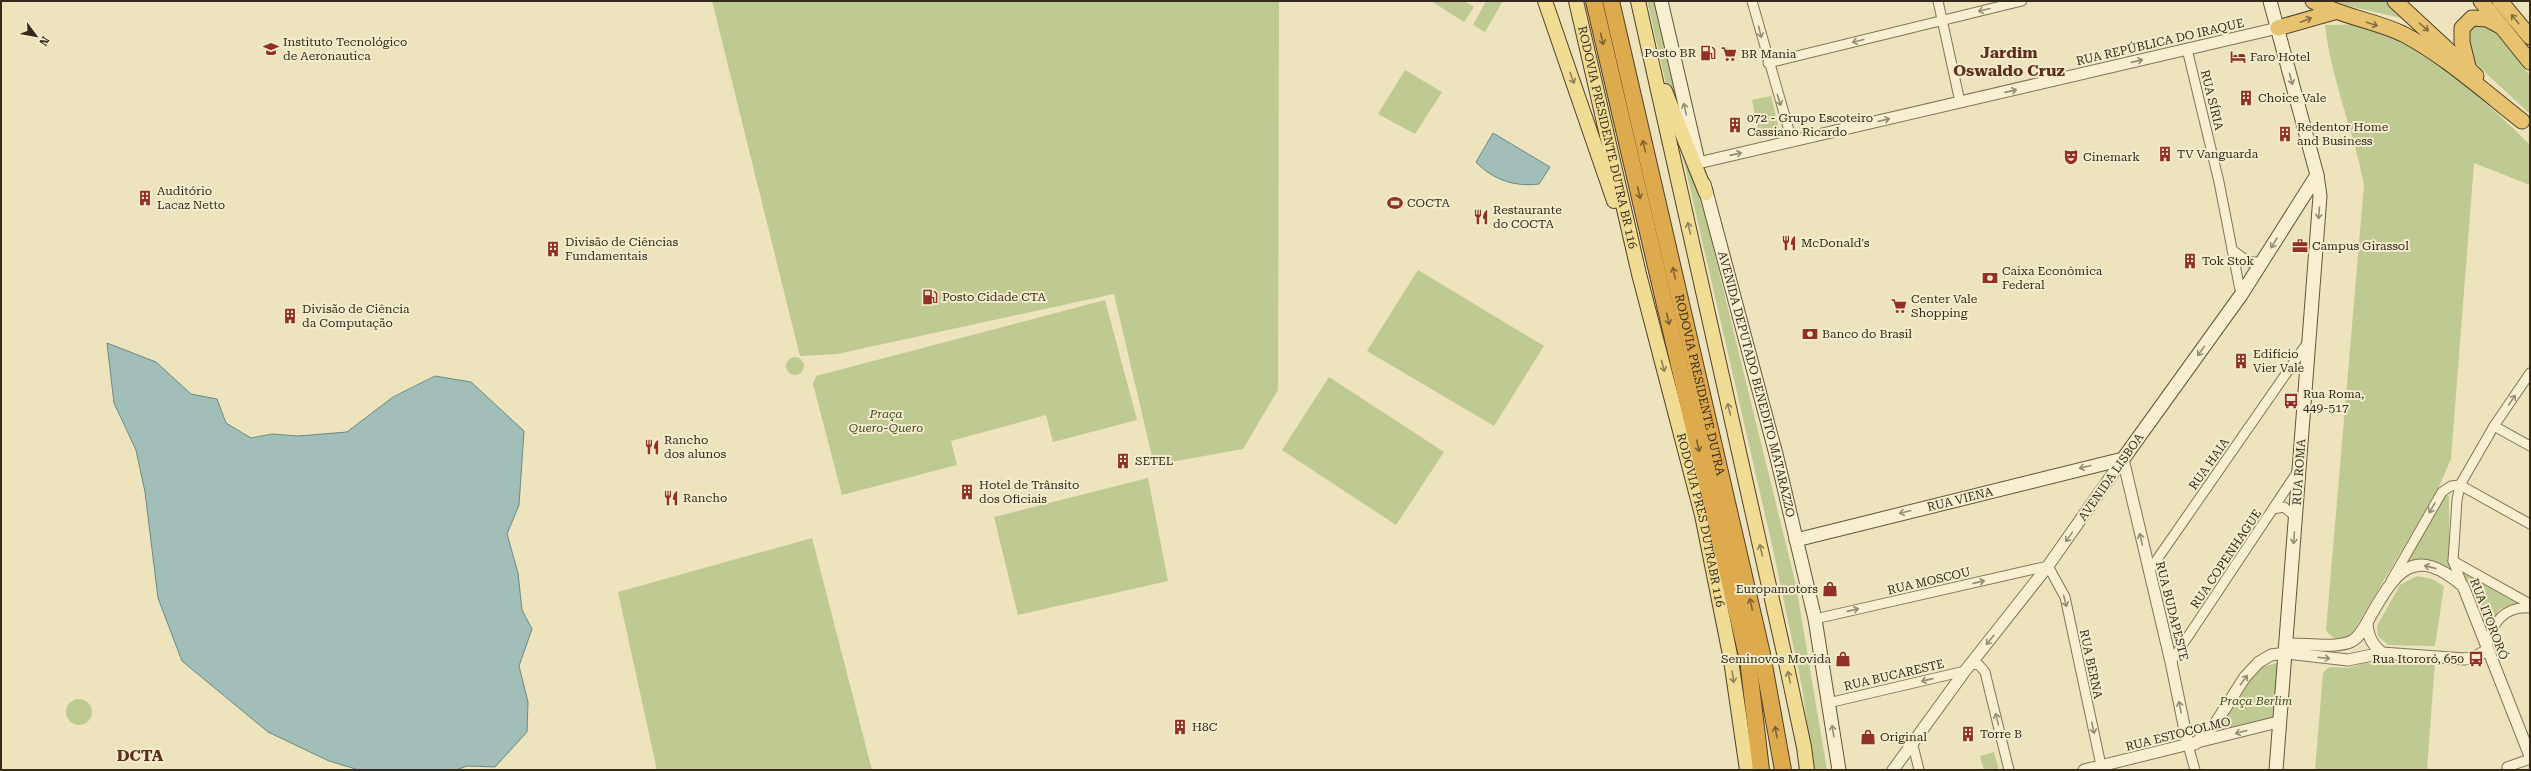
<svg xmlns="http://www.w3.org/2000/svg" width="2531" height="771" viewBox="0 0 2531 771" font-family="'Roboto Serif',serif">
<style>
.green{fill:#bfca92}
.water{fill:#a1beb8;stroke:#698b86}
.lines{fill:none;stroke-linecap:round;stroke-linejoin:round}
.minor-casing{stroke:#847357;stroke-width:11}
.tertiary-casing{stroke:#847357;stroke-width:13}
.secondary-casing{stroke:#66543a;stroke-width:15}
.primary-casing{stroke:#51402b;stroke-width:16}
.trunk-casing{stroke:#51402b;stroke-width:17}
.motorway-casing{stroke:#51402b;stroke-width:18}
.minor{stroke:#f8efd0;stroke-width:9}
.tertiary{stroke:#f8efd0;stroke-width:11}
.secondary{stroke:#f8efd0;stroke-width:13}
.primary{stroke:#f1dc94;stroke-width:14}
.trunk{stroke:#e7c370;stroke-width:15}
.motorway{stroke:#ddaa4d;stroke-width:16}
.oneway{stroke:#968c76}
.oneway2{stroke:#856e41}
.oneway3{stroke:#806332}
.oneway4{stroke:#928258}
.labels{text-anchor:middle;stroke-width:4;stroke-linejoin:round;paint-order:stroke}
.poi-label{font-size:12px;fill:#34291b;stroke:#f4eccc;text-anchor:start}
.street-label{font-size:12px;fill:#34291b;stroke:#f4eccc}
.park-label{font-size:12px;font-style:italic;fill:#405022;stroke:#f4eccc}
.district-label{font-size:16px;font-weight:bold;fill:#602f1b;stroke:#f4eccc}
</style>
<rect width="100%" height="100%" fill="#ede3bd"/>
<g class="green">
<path d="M712 1H1279L1278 390 1243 449 1154 465 1114 294 837 354 800 356Z"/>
<path d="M1435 1H1464L1474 7 1464 22 1434 3Z"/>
<path d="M1486 1H1503L1485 32 1473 25Z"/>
<path d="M1647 1H1654L1686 138 1796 585 1827 770H1814L1802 687 1772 545Z"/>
<path d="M2329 1H2386L2406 19 2335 3Z"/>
<path d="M2473 23 2483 24 2498 32 2530 76V114L2475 63 2465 30Z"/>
<path d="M2325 25C2338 25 2352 24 2365 25 2407 31 2500 113 2530 145V185L2474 163 2451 459 2438 489 2350 637C2339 641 2333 640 2326 630L2364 185C2354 131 2331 79 2325 25Z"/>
<path d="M1405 70 1442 92 1415 134 1378 114Z"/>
<path d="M1771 96 1780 133 1760 139 1752 100Z"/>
<path d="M1418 270 1544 346 1494 426 1367 351Z"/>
<path d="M1105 300 1137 420 1053 442 1046 415 951 441 957 465 842 495 813 384 816 376Z"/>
<circle cx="795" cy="366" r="9"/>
<path d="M1329 377 1444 452 1396 525 1282 450Z"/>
<path d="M1148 478 1168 581 1018 615 994 517Z"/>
<path d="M2446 495 2449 496V562L2452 570C2432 560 2423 555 2403 567Z"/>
<path d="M812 538 872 770H657L618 592Z"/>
<path d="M2463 572 2521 604 2500 609 2485 629Z"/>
<path d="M2417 576 2432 579 2444 586 2435 646 2388 645 2378 636 2377 626 2400 585Z"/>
<path d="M2282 662 2276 720 2218 735 2216 730 2257 668Z"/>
<path d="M2435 662 2427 770H2315L2323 673 2329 667 2348 668 2365 663Z"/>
<circle cx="79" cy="712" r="13"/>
<path d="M1994 752 1999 770H1984L1980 756Z"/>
</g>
<g class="water">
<path d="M1493 133 1550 167 1539 184C1515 187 1493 180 1476 162Z"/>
<path d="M107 343 156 362 191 394 217 399 226 423 251 438 272 434 298 436 347 432 393 397 435 376 471 382 524 431 519 505 507 534 518 573 522 610 532 629 519 666 528 702 527 732 495 767 467 766 456 770H359L329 761 268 732 182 661 158 598 145 492 136 450 114 403Z"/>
</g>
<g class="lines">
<defs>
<g id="minor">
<path d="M1752 1 1792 141"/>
<path d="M1938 1 1960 102"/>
<path d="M2187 49 2219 182 2241 295"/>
<path d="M1768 63 2022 1"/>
<path d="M2232 250 2249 262H2262"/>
<path d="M2494 426 2530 446"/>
<path d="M2460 485 2530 524"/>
<path d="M2273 509 2284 507 2296 517"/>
<path d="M2453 561 2530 604"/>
<path d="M2149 571 2308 342"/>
<path d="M2391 581 2442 492 2451 486 2460 485"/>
<path d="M2463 586 2453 561 2457 500 2460 485 2494 426 2530 373"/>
<path d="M1815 619 2048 566 2065 597 2102 770"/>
<path d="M2487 648C2491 624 2503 606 2530 608"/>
<path d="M2171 662 2298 471"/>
<path d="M1970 664 1979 665 1985 672 2009 770"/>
<path d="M1828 703 1965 671"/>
<path d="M1913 745 1919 770"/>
<path d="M2188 745 2195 770"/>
<path d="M2507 767 2530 759"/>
</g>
<g id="tertiary">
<path d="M1698 163 2278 28"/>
<path d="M2123 459 2171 662 2188 745"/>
<path d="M2367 623C2368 637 2372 644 2382 653"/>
<path d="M2286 644C2303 643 2338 649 2352 641 2360 637 2366 624 2370 617 2396 571 2414 544 2463 586L2530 756"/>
<path d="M2195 744 2215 724 2245 677 2259 662 2271 655 2286 653 2348 660 2382 653 2465 659 2475 657 2487 650"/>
<path d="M1893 770 1965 671 2048 566 2123 459"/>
<path d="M2084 770 2278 722"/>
</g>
<g id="secondary">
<path d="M1661 1 1698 161"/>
<path d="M2270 1 2317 175 2320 196 2276 770"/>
<path id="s1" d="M1704 184 1777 458 1815 619 1839 770"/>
<path id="s2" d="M1796 540 2123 459 2241 295 2317 175"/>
</g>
<g id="primary">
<path d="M1545 1 1614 201"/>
<path id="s3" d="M1576 1 1639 274 1702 515 1731 660 1747 770"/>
<path d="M1638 1 1784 653 1804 747 1807 770"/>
<path d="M1665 91 1706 193"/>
</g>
<g id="trunk">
<path d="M2313 1C2342 17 2374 20 2403 34 2444 55 2485 92 2522 121"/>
<path d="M2395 1 2476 76"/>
<path d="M2481 1 2530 62"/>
<path d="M2500 1 2530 37"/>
<path d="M2278 28 2334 12"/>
<path d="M2468 67 2462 42V28L2472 18 2487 19 2502 27"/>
</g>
<g id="motorway">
<path d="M1594 1 1748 660 1761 770"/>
<path id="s4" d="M1611 1 1762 654 1783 770"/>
</g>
</defs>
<use href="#minor" class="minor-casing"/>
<use href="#tertiary" class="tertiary-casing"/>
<use href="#secondary" class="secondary-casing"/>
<use href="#primary" class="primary-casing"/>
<use href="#trunk" class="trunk-casing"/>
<use href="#motorway" class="motorway-casing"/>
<use href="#minor" class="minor"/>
<use href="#tertiary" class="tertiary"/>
<use href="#secondary" class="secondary"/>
<use href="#primary" class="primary"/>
<use href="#trunk" class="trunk"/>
<use href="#motorway" class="motorway"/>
</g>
<defs><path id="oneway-shaft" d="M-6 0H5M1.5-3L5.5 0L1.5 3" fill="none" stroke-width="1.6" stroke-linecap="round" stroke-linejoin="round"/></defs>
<g class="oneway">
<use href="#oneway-shaft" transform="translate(1984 10) rotate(166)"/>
<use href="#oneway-shaft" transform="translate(1760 32) rotate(76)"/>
<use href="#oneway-shaft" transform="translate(1858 41) rotate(166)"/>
<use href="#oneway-shaft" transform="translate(2137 61) rotate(-13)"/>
<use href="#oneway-shaft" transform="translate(2291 79) rotate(75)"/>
<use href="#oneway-shaft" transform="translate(2011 91) rotate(-13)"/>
<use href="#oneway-shaft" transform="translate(1779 100) rotate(73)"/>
<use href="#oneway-shaft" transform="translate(1685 109) rotate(-103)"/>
<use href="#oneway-shaft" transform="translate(1884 120) rotate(-13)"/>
<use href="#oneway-shaft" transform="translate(1736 154) rotate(-13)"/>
<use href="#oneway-shaft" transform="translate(2319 213) rotate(95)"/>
<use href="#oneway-shaft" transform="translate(2274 243) rotate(122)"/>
<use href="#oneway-shaft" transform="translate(2201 351) rotate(126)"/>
<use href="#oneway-shaft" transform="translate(2512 400) rotate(-56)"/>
<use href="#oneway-shaft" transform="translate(2085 467) rotate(166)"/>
<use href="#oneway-shaft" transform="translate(2432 508) rotate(120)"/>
<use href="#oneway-shaft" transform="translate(1905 512) rotate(166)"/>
<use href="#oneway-shaft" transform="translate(2069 537) rotate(125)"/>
<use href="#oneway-shaft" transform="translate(2294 538) rotate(94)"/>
<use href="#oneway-shaft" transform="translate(2141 539) rotate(-103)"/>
<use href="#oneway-shaft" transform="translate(2430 567) rotate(-167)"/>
<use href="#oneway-shaft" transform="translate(1979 582) rotate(-13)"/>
<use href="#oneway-shaft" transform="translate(2065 601) rotate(76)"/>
<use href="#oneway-shaft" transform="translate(1853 610) rotate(-13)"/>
<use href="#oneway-shaft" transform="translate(1990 640) rotate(129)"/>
<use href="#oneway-shaft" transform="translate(2324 658) rotate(6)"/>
<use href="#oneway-shaft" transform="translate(1927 680) rotate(167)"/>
<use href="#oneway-shaft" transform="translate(2244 680) rotate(-53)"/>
<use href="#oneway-shaft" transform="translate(2180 707) rotate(-101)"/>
<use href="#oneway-shaft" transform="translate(1997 719) rotate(-104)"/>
<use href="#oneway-shaft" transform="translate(2093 728) rotate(78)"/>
<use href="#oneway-shaft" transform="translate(1833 731) rotate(-99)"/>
<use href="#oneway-shaft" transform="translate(2241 732) rotate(165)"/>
</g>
<g class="oneway2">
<use href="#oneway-shaft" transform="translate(2515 19) rotate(-129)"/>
<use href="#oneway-shaft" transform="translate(2306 20) rotate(-21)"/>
<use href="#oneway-shaft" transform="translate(2372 24) rotate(18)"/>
<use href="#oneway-shaft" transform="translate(2424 27) rotate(41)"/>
</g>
<g class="oneway3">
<use href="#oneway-shaft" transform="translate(1602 39) rotate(77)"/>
<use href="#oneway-shaft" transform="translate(1644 146) rotate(-103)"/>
<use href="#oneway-shaft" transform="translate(1639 193) rotate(77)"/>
<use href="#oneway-shaft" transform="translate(1674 273) rotate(-103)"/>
<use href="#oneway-shaft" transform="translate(1668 319) rotate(77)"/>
<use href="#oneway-shaft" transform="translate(1698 446) rotate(77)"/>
<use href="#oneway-shaft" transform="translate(1751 604) rotate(-103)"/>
<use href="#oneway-shaft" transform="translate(1776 732) rotate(-100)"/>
</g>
<g class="oneway4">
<use href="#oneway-shaft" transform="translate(1572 78) rotate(71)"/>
<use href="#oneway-shaft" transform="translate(1689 228) rotate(-103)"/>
<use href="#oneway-shaft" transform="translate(1663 366) rotate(75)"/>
<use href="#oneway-shaft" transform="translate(1729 409) rotate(-103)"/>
<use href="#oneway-shaft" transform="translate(1761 550) rotate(-103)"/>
<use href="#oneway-shaft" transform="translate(1733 677) rotate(82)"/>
<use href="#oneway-shaft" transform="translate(1789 677) rotate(-102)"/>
</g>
<defs>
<symbol id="university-bare" viewBox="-9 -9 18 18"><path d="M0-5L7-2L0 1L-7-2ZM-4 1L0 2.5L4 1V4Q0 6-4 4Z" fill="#923027" stroke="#f4eccc" stroke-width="2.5" paint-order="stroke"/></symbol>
<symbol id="fuel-bare" viewBox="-9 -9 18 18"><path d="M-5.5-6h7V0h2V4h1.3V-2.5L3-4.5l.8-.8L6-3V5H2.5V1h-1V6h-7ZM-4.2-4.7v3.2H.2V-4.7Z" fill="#923027" stroke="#f4eccc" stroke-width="2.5" paint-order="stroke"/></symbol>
<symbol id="supermarket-bare" viewBox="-9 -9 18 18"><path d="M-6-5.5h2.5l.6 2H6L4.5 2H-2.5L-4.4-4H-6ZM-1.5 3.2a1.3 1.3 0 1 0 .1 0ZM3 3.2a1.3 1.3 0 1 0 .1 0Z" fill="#923027" stroke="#f4eccc" stroke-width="2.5" paint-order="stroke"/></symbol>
<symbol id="hotel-bare" viewBox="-9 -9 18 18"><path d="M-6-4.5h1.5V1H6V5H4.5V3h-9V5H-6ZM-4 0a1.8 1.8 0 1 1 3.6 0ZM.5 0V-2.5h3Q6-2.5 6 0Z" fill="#923027" stroke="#f4eccc" stroke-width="2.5" paint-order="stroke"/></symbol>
<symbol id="building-bare" viewBox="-9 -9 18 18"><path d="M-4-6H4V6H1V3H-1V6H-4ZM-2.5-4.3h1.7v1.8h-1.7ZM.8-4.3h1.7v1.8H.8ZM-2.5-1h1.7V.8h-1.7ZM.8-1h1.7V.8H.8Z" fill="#923027" stroke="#f4eccc" stroke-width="2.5" paint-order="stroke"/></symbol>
<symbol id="theatre-bare" viewBox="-9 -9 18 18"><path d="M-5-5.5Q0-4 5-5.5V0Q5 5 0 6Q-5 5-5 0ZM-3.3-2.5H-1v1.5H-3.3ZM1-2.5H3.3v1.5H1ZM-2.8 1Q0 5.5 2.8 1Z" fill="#923027" stroke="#f4eccc" stroke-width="2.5" paint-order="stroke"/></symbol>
<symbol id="stadium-bare" viewBox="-9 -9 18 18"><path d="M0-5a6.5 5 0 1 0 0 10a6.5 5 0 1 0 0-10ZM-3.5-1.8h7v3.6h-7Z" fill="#923027" stroke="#f4eccc" stroke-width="2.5" paint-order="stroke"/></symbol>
<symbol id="restaurant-bare" viewBox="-9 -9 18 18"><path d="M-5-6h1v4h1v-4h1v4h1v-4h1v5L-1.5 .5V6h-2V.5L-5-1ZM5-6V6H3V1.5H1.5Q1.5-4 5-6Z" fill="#923027" stroke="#f4eccc" stroke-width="2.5" paint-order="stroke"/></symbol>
<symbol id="office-bare" viewBox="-9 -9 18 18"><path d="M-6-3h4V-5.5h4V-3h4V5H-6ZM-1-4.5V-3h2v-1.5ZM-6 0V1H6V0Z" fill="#923027" stroke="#f4eccc" stroke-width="2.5" paint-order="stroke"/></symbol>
<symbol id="bank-bare" viewBox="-9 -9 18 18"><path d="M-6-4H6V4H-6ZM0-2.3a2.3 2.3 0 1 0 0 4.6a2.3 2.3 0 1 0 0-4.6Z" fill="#923027" stroke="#f4eccc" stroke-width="2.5" paint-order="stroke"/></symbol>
<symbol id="bus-bare" viewBox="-9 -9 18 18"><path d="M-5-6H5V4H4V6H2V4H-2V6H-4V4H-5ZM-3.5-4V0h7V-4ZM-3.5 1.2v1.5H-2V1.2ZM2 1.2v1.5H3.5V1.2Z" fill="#923027" stroke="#f4eccc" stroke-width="2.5" paint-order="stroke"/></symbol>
<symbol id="shop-bare" viewBox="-9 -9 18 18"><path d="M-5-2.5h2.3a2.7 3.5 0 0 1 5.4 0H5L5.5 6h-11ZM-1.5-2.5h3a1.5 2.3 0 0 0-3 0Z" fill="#923027" stroke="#f4eccc" stroke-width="2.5" paint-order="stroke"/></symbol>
</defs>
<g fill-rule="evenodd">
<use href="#university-bare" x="260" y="38" width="22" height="22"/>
<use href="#fuel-bare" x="1697" y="42" width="22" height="22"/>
<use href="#supermarket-bare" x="1718" y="43" width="22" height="22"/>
<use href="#hotel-bare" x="2227" y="46" width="22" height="22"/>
<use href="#building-bare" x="2235" y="87" width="22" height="22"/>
<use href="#building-bare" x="1724" y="114" width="22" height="22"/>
<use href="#building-bare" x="2274" y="123" width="22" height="22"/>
<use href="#building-bare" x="2154" y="143" width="22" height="22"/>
<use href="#theatre-bare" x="2060" y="146" width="22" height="22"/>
<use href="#building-bare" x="134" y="187" width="22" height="22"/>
<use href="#stadium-bare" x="1384" y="192" width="22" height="22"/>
<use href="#restaurant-bare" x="1470" y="206" width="22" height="22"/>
<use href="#restaurant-bare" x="1778" y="232" width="22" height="22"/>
<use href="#office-bare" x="2289" y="235" width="22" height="22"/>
<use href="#building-bare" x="542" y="238" width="22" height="22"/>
<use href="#building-bare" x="2179" y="250" width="22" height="22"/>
<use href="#bank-bare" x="1979" y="267" width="22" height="22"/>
<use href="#fuel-bare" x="919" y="286" width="22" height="22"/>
<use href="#supermarket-bare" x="1888" y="295" width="22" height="22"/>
<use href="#building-bare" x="279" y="305" width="22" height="22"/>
<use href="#bank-bare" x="1799" y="323" width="22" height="22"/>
<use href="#building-bare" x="2230" y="350" width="22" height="22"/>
<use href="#bus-bare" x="2280" y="390" width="22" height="22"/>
<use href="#restaurant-bare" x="641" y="436" width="22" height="22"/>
<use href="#building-bare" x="1112" y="450" width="22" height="22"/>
<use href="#building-bare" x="956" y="481" width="22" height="22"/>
<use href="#restaurant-bare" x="660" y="487" width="22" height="22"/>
<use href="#shop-bare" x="1819" y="578" width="22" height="22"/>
<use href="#shop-bare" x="1832" y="648" width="22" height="22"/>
<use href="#bus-bare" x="2465" y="648" width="22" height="22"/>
<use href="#building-bare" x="1169" y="716" width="22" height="22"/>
<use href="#building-bare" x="1957" y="723" width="22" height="22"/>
<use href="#shop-bare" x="1857" y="726" width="22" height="22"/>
</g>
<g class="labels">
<g class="poi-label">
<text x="283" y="46">Instituto Tecnológico<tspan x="283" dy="14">de Aeronautica</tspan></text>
<text x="1696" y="57" text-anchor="end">Posto BR</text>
<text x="1741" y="58">BR Mania</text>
<text x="2250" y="61">Faro Hotel</text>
<text x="2258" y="102">Choice Vale</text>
<text x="1747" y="122">072 - Grupo Escoteiro<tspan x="1747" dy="14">Cassiano Ricardo</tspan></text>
<text x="2297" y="131">Redentor Home<tspan x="2297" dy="14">and Business</tspan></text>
<text x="2177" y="158">TV Vanguarda</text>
<text x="2083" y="161">Cinemark</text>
<text x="157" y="195">Auditório<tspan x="157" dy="14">Lacaz Netto</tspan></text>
<text x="1407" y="207">COCTA</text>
<text x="1493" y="214">Restaurante<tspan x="1493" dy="14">do COCTA</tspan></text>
<text x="565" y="246">Divisão de Ciências<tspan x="565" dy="14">Fundamentais</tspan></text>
<text x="1801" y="247">McDonald's</text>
<text x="2312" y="250">Campus Girassol</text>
<text x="2202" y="265">Tok Stok</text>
<text x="2002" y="275">Caixa Econômica<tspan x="2002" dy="14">Federal</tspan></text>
<text x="942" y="301">Posto Cidade CTA</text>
<text x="1911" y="303">Center Vale<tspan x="1911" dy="14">Shopping</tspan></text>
<text x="302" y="313">Divisão de Ciência<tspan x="302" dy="14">da Computação</tspan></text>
<text x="1822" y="338">Banco do Brasil</text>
<text x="2253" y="358">Edifício<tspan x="2253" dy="14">Vier Vale</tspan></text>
<text x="2303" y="398">Rua Roma,<tspan x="2303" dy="14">449-517</tspan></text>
<text x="664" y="444">Rancho<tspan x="664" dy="14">dos alunos</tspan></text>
<text x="1135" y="465">SETEL</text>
<text x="979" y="489">Hotel de Trânsito<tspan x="979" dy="14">dos Oficiais</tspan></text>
<text x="683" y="502">Rancho</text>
<text x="1818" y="593" text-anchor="end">Europamotors</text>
<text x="1831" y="663" text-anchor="end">Seminovos Movida</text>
<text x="2464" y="663" text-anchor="end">Rua Itororó, 650</text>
<text x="1192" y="731">H8C</text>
<text x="1980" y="738">Torre B</text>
<text x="1880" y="741">Original</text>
</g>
<g class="street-label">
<text transform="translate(2160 42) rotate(-13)" y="4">RUA REPÚBLICA DO IRAQUE</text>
<text transform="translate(2212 100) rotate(76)" y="4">RUA SÍRIA</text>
<text dy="4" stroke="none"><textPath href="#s3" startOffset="140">RODOVIA PRESIDENTE DUTRA BR 116</textPath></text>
<text dy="4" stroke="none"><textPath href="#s1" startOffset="207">AVENIDA DEPUTADO BENEDITO MATARAZZO</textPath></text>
<text dy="4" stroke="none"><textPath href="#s4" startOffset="394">RODOVIA PRESIDENTE DUTRA</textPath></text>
<text transform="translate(2209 464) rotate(-55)" y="4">RUA HAIA</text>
<text transform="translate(2299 472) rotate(-86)" y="4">RUA ROMA</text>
<text transform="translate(2111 477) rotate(-55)" y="4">AVENIDA LISBOA</text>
<text dy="4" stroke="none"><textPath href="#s2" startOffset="169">RUA VIENA</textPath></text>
<text dy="4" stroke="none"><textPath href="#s3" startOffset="534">RODOVIA PRES DUTRABR 116</textPath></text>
<text transform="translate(2226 559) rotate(-56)" y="4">RUA COPENHAGUE</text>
<text transform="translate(1929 581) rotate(-13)" y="4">RUA MOSCOU</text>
<text transform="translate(2172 611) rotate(76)" y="4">RUA BUDAPESTE</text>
<text transform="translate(2489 619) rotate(69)" y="4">RUA ITORORÓ</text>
<text transform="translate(2091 664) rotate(78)" y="4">RUA BERNA</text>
<text transform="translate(1894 675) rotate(-13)" y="4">RUA BUCARESTE</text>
<text transform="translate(2178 734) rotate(-14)" y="4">RUA ESTOCOLMO</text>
</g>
<g class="park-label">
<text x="886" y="418">Praça<tspan x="886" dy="14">Quero-Quero</tspan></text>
<text x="2256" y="705">Praça Berlim</text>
</g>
<g class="district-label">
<text x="2009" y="58">Jardim<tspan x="2009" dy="18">Oswaldo Cruz</tspan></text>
<text x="140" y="761">DCTA</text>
</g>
</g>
<rect width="2531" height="771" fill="none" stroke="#34291b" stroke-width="4"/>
<g transform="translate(36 36) rotate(122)" stroke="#f4eccc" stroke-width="3" paint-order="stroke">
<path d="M0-3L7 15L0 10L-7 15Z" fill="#34291b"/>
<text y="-6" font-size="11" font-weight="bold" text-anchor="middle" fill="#34291b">N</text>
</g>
</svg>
